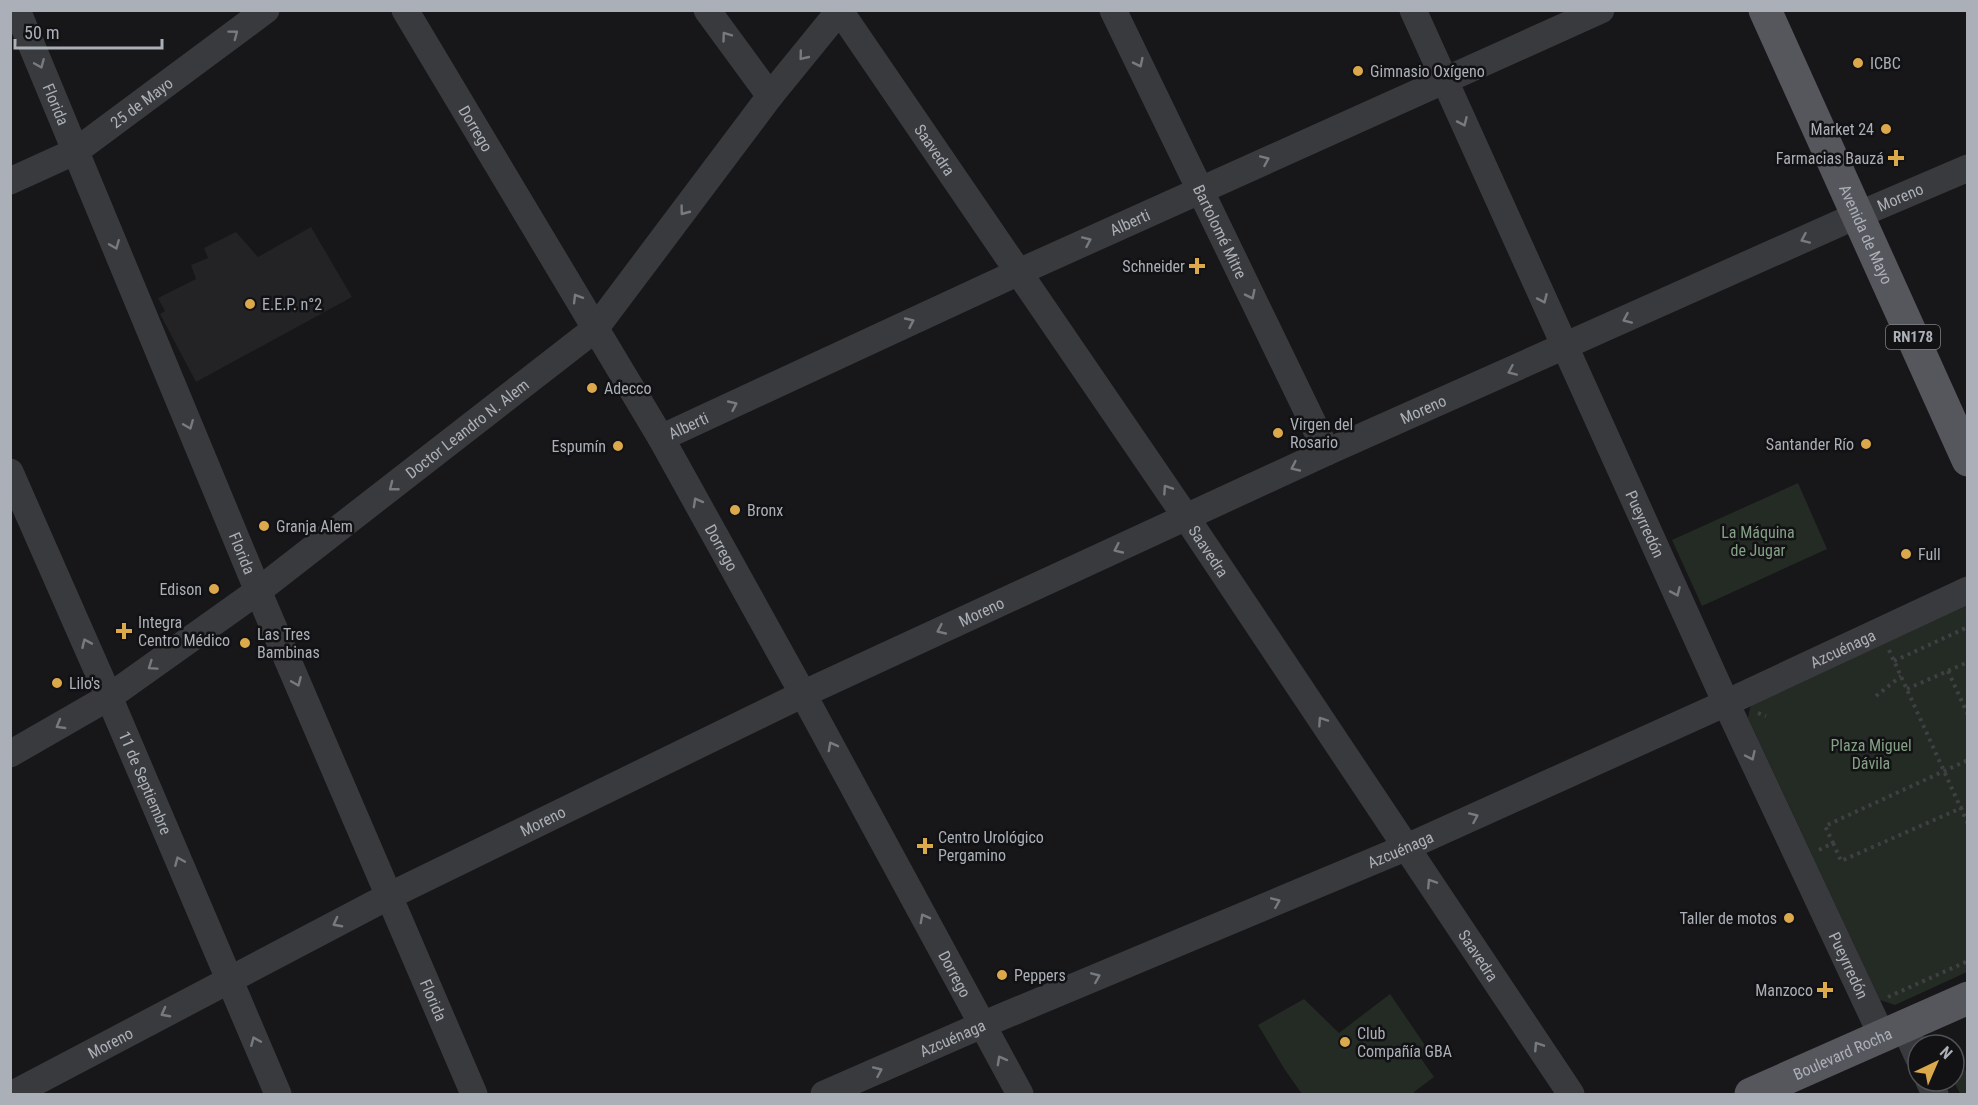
<svg xmlns="http://www.w3.org/2000/svg" width="1978" height="1105" viewBox="0 0 1978 1105" font-family="'Roboto Condensed',sans-serif">
<style>
.built{fill:#232326}
.green{fill:#242a24}
.lines{fill:none;stroke-linecap:round;stroke-linejoin:round}
.path{stroke:#3f4044;stroke-width:4;stroke-dasharray:3 4.5;stroke-linecap:butt}
.minor{stroke:#393a3d;stroke-width:27}
.major{stroke:#55575c;stroke-width:33}
.oneway{stroke:#787a80}
.poi-dot{fill:#dca84c;stroke:#121214;stroke-width:2}
.labels{text-anchor:middle;stroke-width:5;stroke-linejoin:round;paint-order:stroke}
.shield{fill:#121214;stroke:#7d8086;stroke-width:1.5}
.shield-label{font-size:15px;font-weight:bold;fill:#abafb7}
.poi-label{font-size:16px;fill:#abafb7;stroke:#121214;text-anchor:start}
.street-label{font-size:16px;fill:#abafb7;stroke:#121214}
.park-label{font-size:16px;fill:#84a085;stroke:#121214}
</style>
<rect width="100%" height="100%" fill="#171719"/>
<path class="built" d="M311 227 352 297 196 382 160 314 165 311 158 298 196 279 191 265 208 258 204 248 236 232 258 257Z"/>
<g class="green">
<path d="M1798 483 1827 549 1702 606 1672 540Z"/>
<path d="M1967 602V972L1895 1005 1880 1000 1748 718 1750 708 1753 703Z"/>
<path d="M1390 994 1429 1051 1420 1057 1434 1077 1414 1092 1415 1094H1302L1285 1070 1258 1025 1304 999 1339 1033Z"/>
<path d="M1954 1047 1967 1074V1094H1960L1954 1081Z"/>
</g>
<g class="lines">
<g class="path">
<path d="M1889 650 1968 824"/>
<path d="M1894 661 1968 627"/>
<path d="M1948 671 1968 715"/>
<path d="M1907 689 1968 662"/>
<path d="M1876 696 1901 676"/>
<path d="M1758 713 1766 716"/>
<path d="M1833 843 1841 861 1968 805"/>
<path d="M1819 850 1833 843 1825 826 1968 760"/>
<path d="M1888 997 1968 961"/>
</g>
<g class="minor">
<path id="s1" d="M17 10 258 591 474 1094"/>
<path id="s2" d="M405 10 661 438 803 694 1020 1094"/>
<path d="M707 10 770 96"/>
<path id="s3" d="M1113 10 1327 452"/>
<path id="s4" d="M1413 10 1726 703 1882 1036"/>
<path id="s5" d="M840 11 1186 517 1571 1094"/>
<path id="s6" d="M10 181 76 151 266 10"/>
<path id="s7" d="M661 438 1019 272 1601 10"/>
<path id="s8" d="M10 472 109 697 278 1094"/>
<path id="s9" d="M10 754 109 697 258 591 595 329 770 96 840 10"/>
<path d="M1904 1026 1918 1057"/>
<path d="M1929 1081 1935 1094"/>
<path id="s10" d="M13 1094 389 896 803 694 1327 452 1858 215 1968 168"/>
<path id="s11" d="M824 1094 982 1025 1407 847 1726 703 1968 590"/>
</g>
<g class="major">
<path id="s12" d="M1765 10 1968 460"/>
<path id="s13" d="M1751 1094 1968 998"/>
</g>
</g>
<defs><path id="oneway-chevron" d="M-2-3.5L2.5 0L-2 3.5" fill="none" stroke-width="1.6" stroke-linecap="round" stroke-linejoin="round" transform="scale(1.5)"/></defs>
<g class="oneway">
<use href="#oneway-chevron" transform="translate(234 34) rotate(-37)"/>
<use href="#oneway-chevron" transform="translate(726 36) rotate(-126)"/>
<use href="#oneway-chevron" transform="translate(803 56) rotate(129)"/>
<use href="#oneway-chevron" transform="translate(1139 63) rotate(64)"/>
<use href="#oneway-chevron" transform="translate(40 64) rotate(67)"/>
<use href="#oneway-chevron" transform="translate(1463 122) rotate(66)"/>
<use href="#oneway-chevron" transform="translate(1265 160) rotate(-24)"/>
<use href="#oneway-chevron" transform="translate(684 211) rotate(127)"/>
<use href="#oneway-chevron" transform="translate(1805 239) rotate(156)"/>
<use href="#oneway-chevron" transform="translate(1087 241) rotate(-24)"/>
<use href="#oneway-chevron" transform="translate(115 245) rotate(68)"/>
<use href="#oneway-chevron" transform="translate(1251 295) rotate(64)"/>
<use href="#oneway-chevron" transform="translate(577 298) rotate(-121)"/>
<use href="#oneway-chevron" transform="translate(1543 299) rotate(66)"/>
<use href="#oneway-chevron" transform="translate(1627 319) rotate(156)"/>
<use href="#oneway-chevron" transform="translate(910 322) rotate(-25)"/>
<use href="#oneway-chevron" transform="translate(1512 371) rotate(156)"/>
<use href="#oneway-chevron" transform="translate(733 405) rotate(-25)"/>
<use href="#oneway-chevron" transform="translate(189 425) rotate(68)"/>
<use href="#oneway-chevron" transform="translate(1295 467) rotate(155)"/>
<use href="#oneway-chevron" transform="translate(393 487) rotate(142)"/>
<use href="#oneway-chevron" transform="translate(1167 489) rotate(-124)"/>
<use href="#oneway-chevron" transform="translate(697 502) rotate(-119)"/>
<use href="#oneway-chevron" transform="translate(1118 549) rotate(155)"/>
<use href="#oneway-chevron" transform="translate(1676 592) rotate(66)"/>
<use href="#oneway-chevron" transform="translate(941 630) rotate(155)"/>
<use href="#oneway-chevron" transform="translate(86 643) rotate(-114)"/>
<use href="#oneway-chevron" transform="translate(152 666) rotate(145)"/>
<use href="#oneway-chevron" transform="translate(297 682) rotate(67)"/>
<use href="#oneway-chevron" transform="translate(1322 721) rotate(-124)"/>
<use href="#oneway-chevron" transform="translate(60 725) rotate(150)"/>
<use href="#oneway-chevron" transform="translate(832 746) rotate(-118)"/>
<use href="#oneway-chevron" transform="translate(1751 756) rotate(65)"/>
<use href="#oneway-chevron" transform="translate(1474 817) rotate(-24)"/>
<use href="#oneway-chevron" transform="translate(179 861) rotate(-113)"/>
<use href="#oneway-chevron" transform="translate(1431 883) rotate(-123)"/>
<use href="#oneway-chevron" transform="translate(1276 902) rotate(-23)"/>
<use href="#oneway-chevron" transform="translate(924 918) rotate(-118)"/>
<use href="#oneway-chevron" transform="translate(337 923) rotate(152)"/>
<use href="#oneway-chevron" transform="translate(1096 977) rotate(-23)"/>
<use href="#oneway-chevron" transform="translate(165 1013) rotate(152)"/>
<use href="#oneway-chevron" transform="translate(255 1041) rotate(-113)"/>
<use href="#oneway-chevron" transform="translate(1538 1046) rotate(-123)"/>
<use href="#oneway-chevron" transform="translate(1001 1060) rotate(-119)"/>
<use href="#oneway-chevron" transform="translate(878 1071) rotate(-24)"/>
</g>
<g class="poi-dot">
<circle cx="1858" cy="63" r="6"/>
<circle cx="1358" cy="71" r="6"/>
<circle cx="1886" cy="129" r="6"/>
<path d="M1893 149h6v6h6v6h-6v6h-6v-6h-6v-6h6z"/>
<path d="M1194 257h6v6h6v6h-6v6h-6v-6h-6v-6h6z"/>
<circle cx="250" cy="304" r="6"/>
<circle cx="592" cy="388" r="6"/>
<circle cx="1278" cy="433" r="6"/>
<circle cx="1866" cy="444" r="6"/>
<circle cx="618" cy="446" r="6"/>
<circle cx="735" cy="510" r="6"/>
<circle cx="264" cy="526" r="6"/>
<circle cx="1906" cy="554" r="6"/>
<circle cx="214" cy="589" r="6"/>
<path d="M121 622h6v6h6v6h-6v6h-6v-6h-6v-6h6z"/>
<circle cx="245" cy="643" r="6"/>
<circle cx="57" cy="683" r="6"/>
<path d="M922 837h6v6h6v6h-6v6h-6v-6h-6v-6h6z"/>
<circle cx="1789" cy="918" r="6"/>
<circle cx="1002" cy="975" r="6"/>
<path d="M1822 981h6v6h6v6h-6v6h-6v-6h-6v-6h6z"/>
<circle cx="1345" cy="1042" r="6"/>
</g>
<g class="labels">
<rect class="shield" x="1886" y="325" width="54" height="24" rx="4.5"/>
<g class="shield-label">
<text x="1913" y="342">RN178</text>
</g>
<g class="poi-label">
<text x="1870" y="69">ICBC</text>
<text x="1370" y="77">Gimnasio Oxígeno</text>
<text x="1874" y="135" text-anchor="end">Market 24</text>
<text x="1884" y="164" text-anchor="end">Farmacias Bauzá</text>
<text x="1185" y="272" text-anchor="end">Schneider</text>
<text x="262" y="310">E.E.P. n°2</text>
<text x="604" y="394">Adecco</text>
<text x="1290" y="430">Virgen del<tspan x="1290" dy="18">Rosario</tspan></text>
<text x="1854" y="450" text-anchor="end">Santander Río</text>
<text x="606" y="452" text-anchor="end">Espumín</text>
<text x="747" y="516">Bronx</text>
<text x="276" y="532">Granja Alem</text>
<text x="1918" y="560">Full</text>
<text x="202" y="595" text-anchor="end">Edison</text>
<text x="138" y="628">Integra<tspan x="138" dy="18">Centro Médico</tspan></text>
<text x="257" y="640">Las Tres<tspan x="257" dy="18">Bambinas</tspan></text>
<text x="69" y="689">Lilo's</text>
<text x="938" y="843">Centro Urológico<tspan x="938" dy="18">Pergamino</tspan></text>
<text x="1777" y="924" text-anchor="end">Taller de motos</text>
<text x="1014" y="981">Peppers</text>
<text x="1813" y="996" text-anchor="end">Manzoco</text>
<text x="1357" y="1039">Club<tspan x="1357" dy="18">Compañía GBA</tspan></text>
</g>
<g class="street-label">
<text dy="6" stroke="none"><textPath href="#s6" startOffset="154">25 de Mayo</textPath></text>
<text dy="6" stroke="none"><textPath href="#s1" startOffset="102">Florida</textPath></text>
<text dy="6" stroke="none"><textPath href="#s2" startOffset="138">Dorrego</textPath></text>
<text dy="6" stroke="none"><textPath href="#s5" startOffset="168">Saavedra</textPath></text>
<text dy="6" stroke="none"><textPath href="#s10" startOffset="2090">Moreno</textPath></text>
<text dy="6" stroke="none"><textPath href="#s7" startOffset="516">Alberti</textPath></text>
<text dy="6" stroke="none"><textPath href="#s3" startOffset="246">Bartolomé Mitre</textPath></text>
<text dy="6" stroke="none"><textPath href="#s12" startOffset="246">Avenida de Mayo</textPath></text>
<text dy="6" stroke="none"><textPath href="#s10" startOffset="1568">Moreno</textPath></text>
<text dy="6" stroke="none"><textPath href="#s7" startOffset="30">Alberti</textPath></text>
<text dy="6" stroke="none"><textPath href="#s9" startOffset="562">Doctor Leandro N. Alem</textPath></text>
<text dy="6" stroke="none"><textPath href="#s4" startOffset="564">Pueyrredón</textPath></text>
<text dy="6" stroke="none"><textPath href="#s2" startOffset="624">Dorrego</textPath></text>
<text dy="6" stroke="none"><textPath href="#s5" startOffset="654">Saavedra</textPath></text>
<text dy="6" stroke="none"><textPath href="#s1" startOffset="588">Florida</textPath></text>
<text dy="6" stroke="none"><textPath href="#s10" startOffset="1082">Moreno</textPath></text>
<text dy="6" stroke="none"><textPath href="#s11" startOffset="1112">Azcuénaga</textPath></text>
<text dy="6" stroke="none"><textPath href="#s8" startOffset="339">11 de Septiembre</textPath></text>
<text dy="6" stroke="none"><textPath href="#s10" startOffset="596">Moreno</textPath></text>
<text dy="6" stroke="none"><textPath href="#s11" startOffset="626">Azcuénaga</textPath></text>
<text dy="6" stroke="none"><textPath href="#s5" startOffset="1140">Saavedra</textPath></text>
<text dy="6" stroke="none"><textPath href="#s4" startOffset="1050">Pueyrredón</textPath></text>
<text dy="6" stroke="none"><textPath href="#s2" startOffset="1110">Dorrego</textPath></text>
<text dy="6" stroke="none"><textPath href="#s1" startOffset="1074">Florida</textPath></text>
<text dy="6" stroke="none"><textPath href="#s11" startOffset="140">Azcuénaga</textPath></text>
<text dy="6" stroke="none"><textPath href="#s10" startOffset="110">Moreno</textPath></text>
<text dy="6" stroke="none"><textPath href="#s13" startOffset="100">Boulevard Rocha</textPath></text>
</g>
<g class="park-label">
<text x="1758" y="538">La Máquina<tspan x="1758" dy="18">de Jugar</tspan></text>
<text x="1871" y="751">Plaza Miguel<tspan x="1871" dy="18">Dávila</tspan></text>
</g>
</g>
<rect width="1978" height="1105" fill="none" stroke="#abafb7" stroke-width="24"/>
<g transform="translate(1936 1063) rotate(44)"><circle r="28" fill="#121214" stroke="#4f5155" stroke-width="1.5"/>
<path d="M0-4.5L10 22L0 15L-10 22Z" fill="#dca84c"/>
<text y="-9" font-size="16" font-weight="bold" text-anchor="middle" fill="#abafb7">N</text>
</g>
<path d="M15 39v9h147v-9" fill="none" stroke="#abafb7" stroke-width="3"/>
<text x="24" y="39" font-size="18" fill="#abafb7" stroke="#121214" stroke-width="4.5" paint-order="stroke">50 m</text>
</svg>
